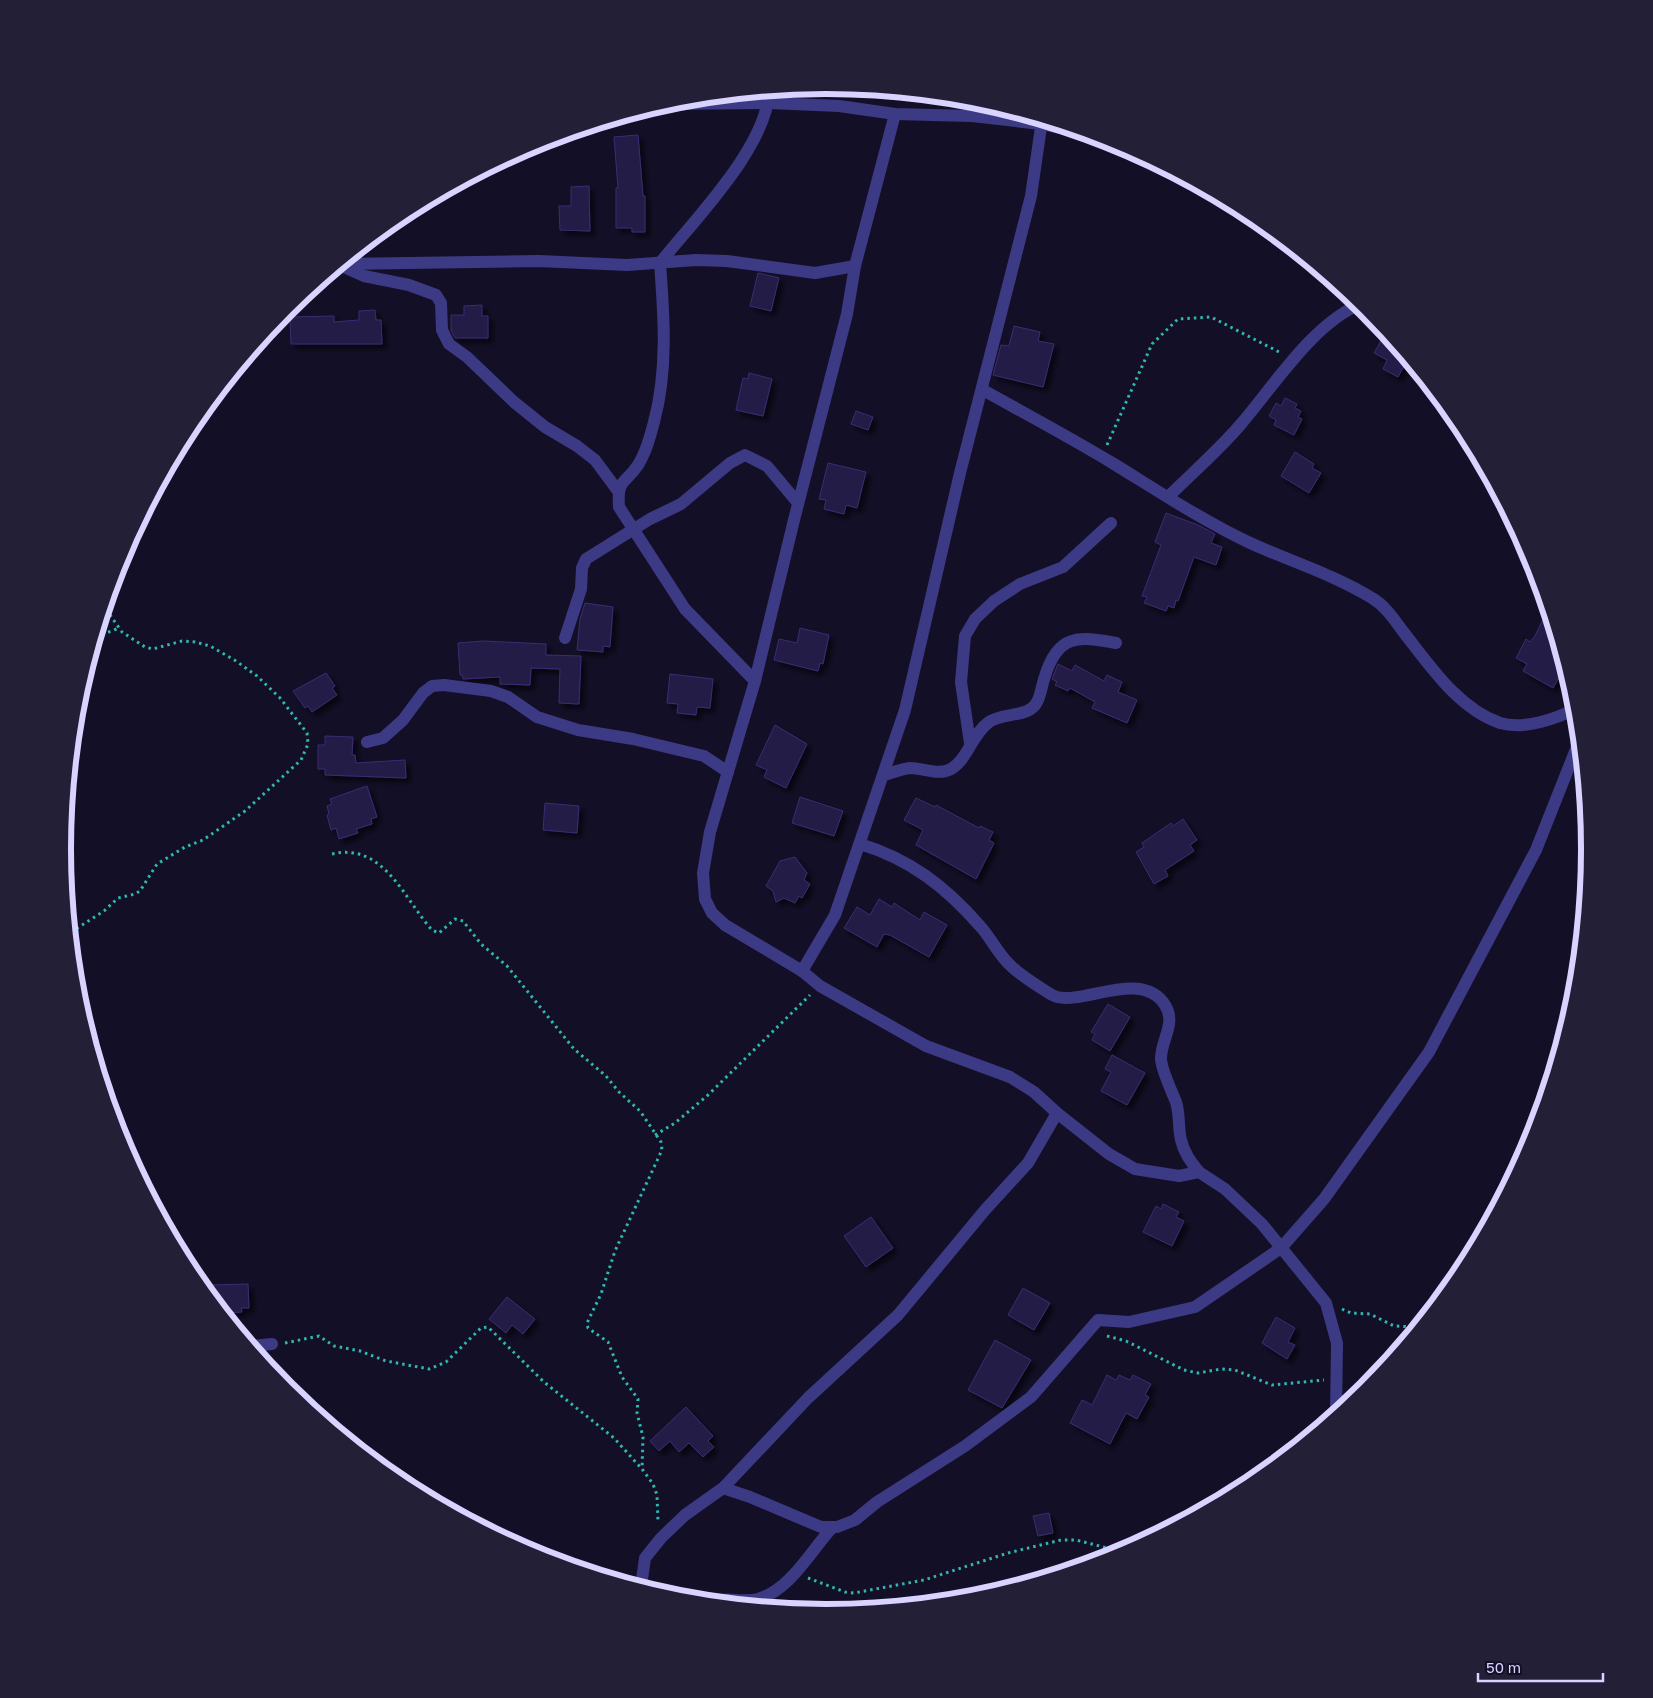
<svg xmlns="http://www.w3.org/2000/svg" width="1653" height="1698" viewBox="0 0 1653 1698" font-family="'Golos Text',sans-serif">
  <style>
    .building { fill: #241b47; stroke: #3b2d73; filter: url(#shadow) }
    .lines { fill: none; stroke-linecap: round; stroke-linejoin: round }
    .path { stroke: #2fb8b0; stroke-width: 3; stroke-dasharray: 2.5 4; stroke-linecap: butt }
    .minor { stroke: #3d3a85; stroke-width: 12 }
    .rim { fill: none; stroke: #d9d4ff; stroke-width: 6 }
  </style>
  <defs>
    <filter id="shadow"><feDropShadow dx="4.5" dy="4.5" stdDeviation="2.5" flood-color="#0009"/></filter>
  </defs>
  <rect width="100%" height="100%" fill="#130f26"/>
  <g class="building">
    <polygon points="638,135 643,196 645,196 645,232 632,232 632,228 616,228 616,188 618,188 614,137"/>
    <polygon points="589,186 590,231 560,230 559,206 571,206 571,187"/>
    <polygon points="758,273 779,278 771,311 750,306"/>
    <polygon points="482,305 482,316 488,316 488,338 455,338 451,330 451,315 464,315 464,306"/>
    <polygon points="375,310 376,320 381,320 382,344 291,344 290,317 334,316 334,322 359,320 359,311"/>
    <polygon points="1014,326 1040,332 1038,341 1054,344 1043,387 993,375 1001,345 1009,346"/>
    <polygon points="1386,332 1408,359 1398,377 1383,369 1387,360 1374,353"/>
    <polygon points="749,373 772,379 763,416 736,410 743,378 748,379"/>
    <polygon points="1285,398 1297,404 1295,408 1301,411 1298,417 1302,419 1294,435 1274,425 1276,420 1269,416 1276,403 1281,406"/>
    <polygon points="856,411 873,417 868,430 851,424"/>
    <polygon points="1295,452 1314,464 1312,468 1321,473 1309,493 1281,476"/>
    <polygon points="828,463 866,472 857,508 846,505 844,514 824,509 826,500 819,499"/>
    <polygon points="1166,513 1198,525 1215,534 1211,543 1222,547 1216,565 1194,557 1178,601 1176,600 1174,608 1168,606 1166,611 1144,603 1147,597 1142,596 1161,545 1155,542"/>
    <polygon points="585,603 613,607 610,647 603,646 603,652 577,650 580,619"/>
    <polygon points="1548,609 1567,673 1563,682 1558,679 1553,688 1523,671 1527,664 1516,658 1526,639 1530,642 1535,636"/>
    <polygon points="800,628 829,635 823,664 820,663 818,671 774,660 779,639 797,643"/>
    <polygon points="483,641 546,644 546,655 581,656 579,704 559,703 560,669 531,668 530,685 500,684 500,677 463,679 462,675 460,675 458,643"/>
    <polygon points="1058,664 1072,671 1075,665 1104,681 1107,675 1122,682 1118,692 1137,700 1127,723 1092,708 1095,702 1070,688 1068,691 1055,685 1057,682 1052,679"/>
    <polygon points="326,673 335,686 332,688 337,695 312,712 308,706 305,708 293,691"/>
    <polygon points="670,674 713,679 710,708 697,707 696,715 677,713 678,704 667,703"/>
    <polygon points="775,725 807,744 786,788 764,777 767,770 756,765"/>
    <polygon points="325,736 353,737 352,755 355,755 356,763 405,760 406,778 325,775 325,769 318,769 318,745 325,745"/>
    <polygon points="367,786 377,817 371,819 372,824 356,829 358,833 339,839 336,828 331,830 327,815 329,814 327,806 332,804 330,799"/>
    <polygon points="800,797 843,811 834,836 792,823"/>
    <polygon points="916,798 935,807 936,805 979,828 980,826 993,832 989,840 994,843 976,879 916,845 923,830 904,820"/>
    <polygon points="545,803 579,806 577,833 543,830"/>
    <polygon points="1183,819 1197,840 1190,845 1194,851 1165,870 1168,876 1154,884 1136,852 1144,847 1142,843 1171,823 1173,826"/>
    <polygon points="795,857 807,873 804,880 810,884 802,898 799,896 795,903 784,898 776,902 773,891 766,886 780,861"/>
    <polygon points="879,899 892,907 894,903 920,920 924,912 947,925 929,957 890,935 884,934 877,947 844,928 857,907 870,915"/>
    <polygon points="1108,1004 1130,1017 1110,1051 1092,1040 1095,1034 1091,1032"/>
    <polygon points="1112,1055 1145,1073 1127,1105 1101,1091 1111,1072 1105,1069"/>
    <polygon points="1163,1204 1179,1212 1176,1217 1184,1221 1172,1246 1143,1232 1156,1206 1161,1209"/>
    <polygon points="871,1217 893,1248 866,1267 844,1236"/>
    <polygon points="248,1284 249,1308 241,1308 242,1312 224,1313 212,1298 211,1285"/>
    <polygon points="1023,1288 1050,1303 1034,1330 1008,1315"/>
    <polygon points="507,1297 535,1319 523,1334 512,1325 506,1333 489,1319"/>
    <polygon points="1276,1317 1295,1328 1288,1342 1295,1345 1287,1359 1262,1343"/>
    <polygon points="995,1340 1031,1360 1002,1408 968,1390"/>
    <polygon points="1107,1375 1116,1380 1119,1375 1130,1380 1133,1375 1151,1384 1145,1395 1149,1397 1137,1419 1126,1413 1110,1444 1070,1423 1082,1400 1092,1405"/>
    <polygon points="686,1407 713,1436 708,1441 714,1447 703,1457 689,1443 679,1452 670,1441 659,1451 650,1441"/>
    <polygon points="1049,1513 1053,1533 1038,1536 1033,1516"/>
  </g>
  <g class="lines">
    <g class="path">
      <polyline points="1107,445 1152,344 1178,319 1211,317 1281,353"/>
      <polyline points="96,637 119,628"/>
      <path d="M332,854C384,842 404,899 432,930L439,933L455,919L463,921L481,944L507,966L574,1049L606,1076L619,1092L640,1111L661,1142L662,1150L615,1251L601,1294L587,1323L588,1328L608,1342L622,1377L638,1399L637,1413L643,1437L642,1469L653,1484L657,1495L658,1522"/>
      <polyline points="71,932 104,911 118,898 135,894 140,891 157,864 185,847 203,840 245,811 301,760 308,744 307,733 280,698 257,676 236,661 210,646 195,642 182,641 153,649 145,647 122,632 105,608"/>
      <polyline points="655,1135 675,1123 708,1095 810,995"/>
      <polyline points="1342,1309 1351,1313 1370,1314 1394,1326 1417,1327"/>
      <polyline points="1107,1336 1126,1341 1184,1370 1198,1373 1221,1369 1235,1370 1272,1385 1324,1380"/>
      <polyline points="285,1343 319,1336 334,1346 360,1351 386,1361 429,1369 446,1362 481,1328 488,1327 544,1382 614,1438 641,1468"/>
      <polyline points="808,1578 845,1592 854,1593 924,1580 1008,1553 1061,1540 1076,1540 1123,1552"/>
    </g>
    <g class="minor">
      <polyline points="664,104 769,103 839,106 895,114 972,116 1041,124 1092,135"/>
      <polyline points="895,114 855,266 847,314 794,520 755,681 710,832 703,873 705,899 712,913 725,925 802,971 820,986 926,1046 1010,1077 1034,1092 1057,1113 1109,1154 1135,1169 1179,1176 1199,1172 1225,1189 1262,1224 1326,1303 1337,1343 1336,1414"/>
      <polyline points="340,264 539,261 627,265 696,260 727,261 815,273 855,266"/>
      <polyline points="344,267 364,276 409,285 436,295 441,303 442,330 449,344 467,357 514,402 545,427 577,446 595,460 618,491"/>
      <path d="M983,390C1026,414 1071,438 1114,464C1158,491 1202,520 1248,542C1289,561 1333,574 1372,598C1386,606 1395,621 1405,634C1430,666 1459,709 1500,723C1524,730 1556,719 1577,708"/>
      <path d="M1168,497C1192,473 1219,450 1241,424C1273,387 1314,322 1361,304"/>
      <polyline points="565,638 581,589 582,568 586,559 650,519 681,504 730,463 745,455 767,466 798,503"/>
      <path d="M755,681L685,609L619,507C617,478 625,485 638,465C646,452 650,437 654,422C668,370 664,316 660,263C694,220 767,147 769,91"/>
      <polyline points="367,742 383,738 403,720 423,693 432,686 444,685 491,691 508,697 537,717 578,730 633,739 704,756 728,772"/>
      <polyline points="970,743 961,682 965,636 975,619 994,601 1020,584 1063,567 1111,523"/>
      <path d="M884,775C892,773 901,769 910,768C923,768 939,776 951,769C968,759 972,734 989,722C1003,712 1029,718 1037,702C1041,695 1042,684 1045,676C1058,634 1078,636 1116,643"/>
      <path d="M860,844C910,859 946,887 980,926C991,938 998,954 1010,965C1019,974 1033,983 1044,990C1047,992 1053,996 1057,997C1085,1004 1142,969 1165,1005C1177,1024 1160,1041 1161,1060C1163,1074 1171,1089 1176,1102C1180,1114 1178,1128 1181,1140C1184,1153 1191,1162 1199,1172"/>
      <polyline points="802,971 835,915 905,710 960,473 1031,196 1042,120"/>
      <polyline points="251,1346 272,1344"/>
      <polyline points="723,1488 750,1497 821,1527 837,1527 855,1520 877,1502 965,1446 1031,1397 1098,1320 1129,1322 1195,1307 1281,1248 1324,1199 1429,1052 1536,850 1580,739"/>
      <polyline points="641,1587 645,1558 661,1538 685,1515 723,1488 808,1398 898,1315 985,1210 1028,1163 1057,1113"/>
      <path d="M711,1602C727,1596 742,1603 758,1599C790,1590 810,1552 831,1529"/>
    </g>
  </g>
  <path d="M0 0H1653V1698H0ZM71 849a755 755 0 1 1 1510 0a755 755 0 1 1-1510 0Z" fill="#231f37" fill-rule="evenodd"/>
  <path class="rim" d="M71 849a755 755 0 1 1 1510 0a755 755 0 1 1-1510 0Z"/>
  <path d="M1478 1673v8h125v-8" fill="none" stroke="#d9d4ff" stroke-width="2.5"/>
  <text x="1486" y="1673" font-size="15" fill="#d9d4ff" stroke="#130f26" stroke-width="4" paint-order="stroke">50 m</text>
</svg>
